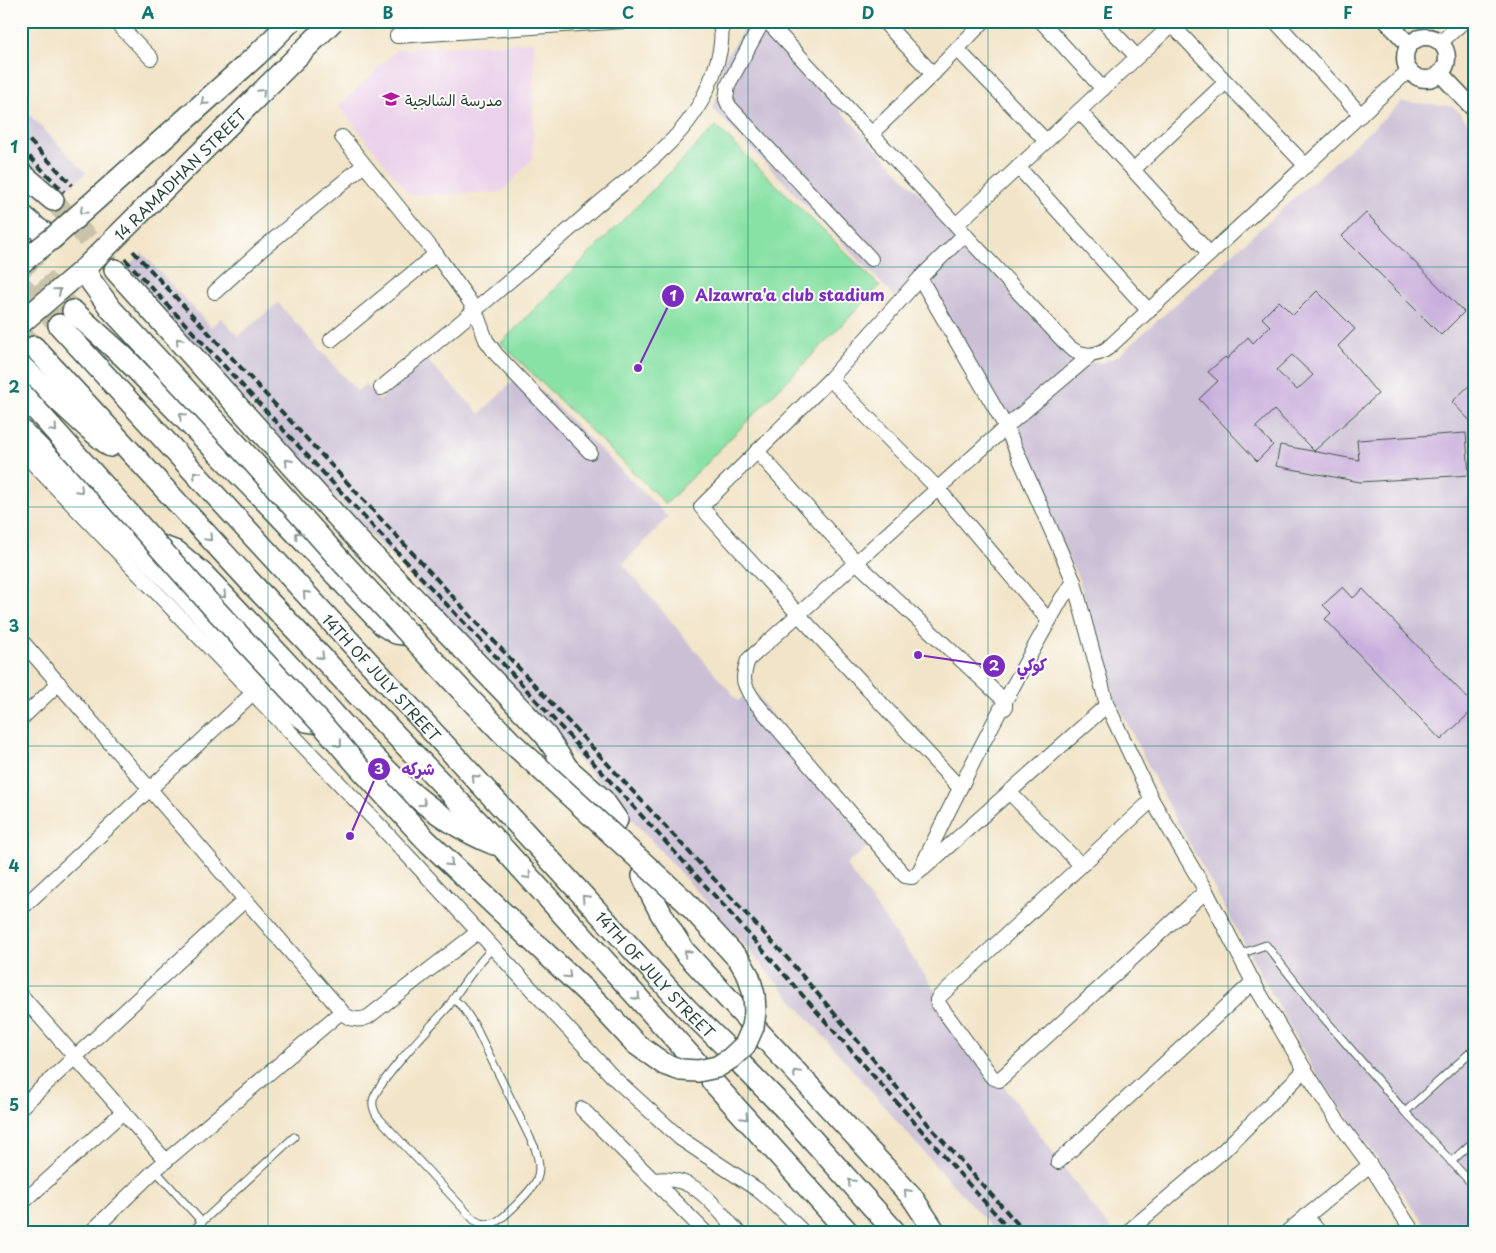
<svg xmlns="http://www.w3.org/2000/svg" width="1496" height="1253" viewBox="0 0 1496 1253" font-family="'Playpen Sans','Playpen Sans Arabic',sans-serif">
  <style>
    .built { fill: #ebd1eb }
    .industrial { fill: #cbbfd5 }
    .green { fill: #88e1a5; stroke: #548f6c }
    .building { fill: #c8aedc; fill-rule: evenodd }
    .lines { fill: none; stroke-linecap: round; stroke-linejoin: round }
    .primary-tunnel { stroke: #c8c3aa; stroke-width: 21; stroke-dasharray: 21 11; stroke-linecap: butt }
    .service-casing { stroke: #3f564a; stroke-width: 9 }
    .minor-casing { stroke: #3f564a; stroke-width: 16 }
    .tertiary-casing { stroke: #3f564a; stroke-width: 19 }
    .primary-casing { stroke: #3f564a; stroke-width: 24 }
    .service { stroke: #fff; stroke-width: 7 }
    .minor { stroke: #fff; stroke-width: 14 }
    .tertiary { stroke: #fff; stroke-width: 16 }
    .primary { stroke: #fff; stroke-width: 21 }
    .rail { stroke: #1f3d34; stroke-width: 4; stroke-dasharray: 8 4; stroke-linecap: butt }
    .primary-bridge-casing { stroke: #3f564a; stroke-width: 24; stroke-linecap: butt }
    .primary-bridge { stroke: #fff; stroke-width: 21 }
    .oneway { stroke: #8f9e9a }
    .grid { fill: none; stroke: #0f766e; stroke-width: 1; stroke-opacity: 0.55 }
    .labels { text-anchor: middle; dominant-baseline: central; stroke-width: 4; stroke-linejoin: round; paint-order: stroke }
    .poi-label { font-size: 15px; fill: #1f3d34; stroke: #fdfcf7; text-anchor: start }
    .street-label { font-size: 15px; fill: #1f3d34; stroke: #fdfcf7 }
    .leader { fill: none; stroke: #7b2cbf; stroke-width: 2 }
    .callout-dot { fill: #7b2cbf; stroke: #fdfcf7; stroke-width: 2 }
    .mark-label { font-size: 15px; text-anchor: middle; font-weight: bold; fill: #fff }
    .callout-label { font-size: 16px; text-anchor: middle; font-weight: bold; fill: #7b2cbf; stroke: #fdfcf7; stroke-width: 4; stroke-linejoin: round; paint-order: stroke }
    .neatline { fill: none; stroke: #0f766e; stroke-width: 2 }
    .grid-label { font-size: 16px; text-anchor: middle; font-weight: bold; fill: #0f766e }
  </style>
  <rect width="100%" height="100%" fill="#fdfcf7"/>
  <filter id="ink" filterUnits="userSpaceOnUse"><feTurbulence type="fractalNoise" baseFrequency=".02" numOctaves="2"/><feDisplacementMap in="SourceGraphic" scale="10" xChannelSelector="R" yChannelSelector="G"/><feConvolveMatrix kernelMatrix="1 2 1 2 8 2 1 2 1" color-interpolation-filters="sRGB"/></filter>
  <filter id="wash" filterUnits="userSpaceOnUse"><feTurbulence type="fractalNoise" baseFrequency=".0096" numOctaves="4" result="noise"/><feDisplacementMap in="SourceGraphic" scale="20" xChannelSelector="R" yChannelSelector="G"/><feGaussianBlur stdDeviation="1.12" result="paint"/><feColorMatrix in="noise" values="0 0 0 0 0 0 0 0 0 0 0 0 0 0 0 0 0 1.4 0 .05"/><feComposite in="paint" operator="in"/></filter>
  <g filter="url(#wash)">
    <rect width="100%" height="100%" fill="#f2e4c8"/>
    <polygon class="built" points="534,42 533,158 502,192 410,195 339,106 397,50"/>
    <g class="industrial">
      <polygon points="749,21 756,21 1074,358 1102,363 1119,355 1402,102 1453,106 1475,131 1475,1232 1430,1232 1312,1067 1159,788 1116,700 1078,577 921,270 895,297 713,109 721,87 722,63"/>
      <polygon points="21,106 86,173 58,196 21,159"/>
      <polygon points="142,253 211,327 221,318 238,336 278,303 357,391 366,384 379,401 426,359 480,414 522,372 668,517 623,564 738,701 752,688 868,846 846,865 1002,1083 1087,1199 1113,1232 996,1232 934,1164 714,910 489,661 189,341 121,272"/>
    </g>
    <polygon class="green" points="716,126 880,286 666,504 501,343"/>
    <g id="blocks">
      <g class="building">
        <polygon points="1366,213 1464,312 1441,335 1342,236"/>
        <path d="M1317,291L1355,329L1338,346L1378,394L1314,451L1274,410L1256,427L1273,445L1257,461L1199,399L1218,381L1208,372L1225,357L1227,359L1248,337L1253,343L1270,326L1262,318L1279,301L1293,315ZM1292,355L1313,375L1297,390L1276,370Z"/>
        <polygon points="1475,380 1475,426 1452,402"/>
        <polygon points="1466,433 1469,475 1360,482 1276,466 1280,445 1359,460 1357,440"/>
        <polygon points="1343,587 1353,598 1363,589 1475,706 1475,708 1441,740 1325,619 1331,613 1323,605"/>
      </g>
    </g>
  </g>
  <g filter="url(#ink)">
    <use href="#blocks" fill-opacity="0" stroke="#3f564a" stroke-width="1"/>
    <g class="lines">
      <g class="primary-tunnel">
        <polyline points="53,200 112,266"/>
        <polyline points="21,255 73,311"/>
        <polyline points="21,285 59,325"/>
        <polyline points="21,333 34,347"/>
      </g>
      <g class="service-casing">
        <g id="service">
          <polyline points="1240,954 1266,945 1317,1010 1405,1112 1475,1187"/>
          <path d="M453,999L462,1006L475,1026L535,1148C538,1158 541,1169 537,1179C534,1188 502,1221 493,1223C485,1225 480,1223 474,1220L377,1116C374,1111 372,1107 373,1101C375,1084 434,1023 448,1007C462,985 476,966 493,947"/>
          <polyline points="1405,1112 1475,1048"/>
          <polyline points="1451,1162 1475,1140"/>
          <polyline points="155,1170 202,1222"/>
          <polyline points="191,1232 294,1137"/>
        </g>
      </g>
      <g class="minor-casing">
        <g id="minor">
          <polyline points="115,21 151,58"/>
          <polyline points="763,21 728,85 726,99 729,106 871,259"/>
          <path d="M767,21L1069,347C1081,357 1096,357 1108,348L1409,70"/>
          <polyline points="883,21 933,74"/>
          <polyline points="1041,21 1103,89"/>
          <polyline points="1103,21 1137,57"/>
          <polyline points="1275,21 1361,115"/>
          <polyline points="1172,25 1306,166"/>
          <polyline points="397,36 625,21"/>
          <polyline points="1440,43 1464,21"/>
          <polyline points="957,49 1046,141"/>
          <polyline points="1079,111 1210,254"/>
          <polyline points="871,134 933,74 984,21"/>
          <polyline points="342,137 436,254 468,299 475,310 486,340 496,354 590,452"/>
          <polyline points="1018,167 1149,311"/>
          <polyline points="1133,170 1226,82"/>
          <polyline points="957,224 1176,21"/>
          <polyline points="920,278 1006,427 1074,582 1107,705 1152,800 1206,891 1253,982 1305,1070 1337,1120 1370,1165 1413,1232"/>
          <polyline points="215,292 261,250 364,165"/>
          <polyline points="331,340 436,254"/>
          <polyline points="830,379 938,489 1049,621"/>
          <path d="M381,388C453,329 525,269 595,207C624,182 664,153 687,123C704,102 729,48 719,21"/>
          <polyline points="21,451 383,829 614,1078 681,1139 758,1190 778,1207 803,1232"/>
          <polyline points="757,451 856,562 1005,701 1005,708"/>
          <path d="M1074,582L1062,598C1011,687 963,779 919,872L912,877L905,876L755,702C743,684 741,680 748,660L1006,427L1091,355"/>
          <path d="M21,640L345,1015C352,1020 359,1021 368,1017L478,932"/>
          <polyline points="21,719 59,683"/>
          <polyline points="959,787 798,614 701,507 830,379 920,278 965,234"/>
          <polyline points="1009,792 1081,865"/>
          <polyline points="1152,800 939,997 937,1000 938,1003 992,1077 999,1080 1206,891"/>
          <polyline points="923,869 1107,705"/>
          <polyline points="21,909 254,692"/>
          <polyline points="21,995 166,1161"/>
          <polyline points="21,1107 245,900"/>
          <polyline points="582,1109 705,1232"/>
          <polyline points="1058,1162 1253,982"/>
          <path d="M655,1180C695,1174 713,1205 738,1232"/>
          <polyline points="21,1204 123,1112"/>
          <polyline points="1306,1216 1319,1232"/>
          <polyline points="1131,1229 1223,1151 1305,1070"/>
          <polyline points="91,1232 155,1170 341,1012"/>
          <polyline points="1287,1232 1370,1165"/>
        </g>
      </g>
      <g class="tertiary-casing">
        <g id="tertiary">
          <polyline points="1387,21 1409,45"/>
          <circle cx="1426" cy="58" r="21"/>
          <polyline points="1440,73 1475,110"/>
        </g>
      </g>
      <g class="primary-casing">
        <g id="primary">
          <polyline points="21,173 53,200"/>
          <polyline points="21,214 38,229 53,238"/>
          <polyline points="115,270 359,541 537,726 546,736 568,769"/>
          <polyline points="73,311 124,357 277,513 383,625 396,633 411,635"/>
          <path id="s1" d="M59,325L688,1010L727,1048"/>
          <polyline points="34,347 255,587 502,847 696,1062"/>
          <polyline points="21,366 87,427 110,446"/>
          <polyline points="21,430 178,589 291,710 307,721 321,723"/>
          <path d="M158,545L177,552L204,575C247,619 289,666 331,711C380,765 425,816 494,844"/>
          <polyline points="558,760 603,800 617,820"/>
          <path d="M643,876C654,903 668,927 684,951L912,1197L935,1232"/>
          <polyline points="742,1065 785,1109 895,1232"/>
          <polyline points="712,1081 848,1232"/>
        </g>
      </g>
      <use href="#service" class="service"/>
      <use href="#minor" class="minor"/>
      <use href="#tertiary" class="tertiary"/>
      <use href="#primary" class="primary"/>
      <g class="rail">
        <polyline points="21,132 72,185"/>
        <polyline points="21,148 64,192"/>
        <polyline points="133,251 789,960 933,1130 1025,1232"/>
        <polyline points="125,259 380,534 505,666 724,906 973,1189 1012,1232"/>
      </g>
      <g class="primary-bridge-casing">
        <g id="primary-bridge">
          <polyline points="21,263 53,238 257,55 291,21"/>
          <path id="s2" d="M21,323L85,268L333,21"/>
          <polyline points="21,393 211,605 321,723 359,767 426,840 597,1002 636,1044 664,1064 681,1070 698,1071 717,1067 731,1058 745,1045 753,1027 755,1012 754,995 749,977 740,961 685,901 510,741 463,692 342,562 254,463 111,309 90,280 85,268"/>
        </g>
      </g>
      <use href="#primary-bridge" class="primary-bridge"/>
    </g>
    <defs><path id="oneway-chevron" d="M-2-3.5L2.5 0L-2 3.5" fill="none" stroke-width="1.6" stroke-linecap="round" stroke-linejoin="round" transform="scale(1.25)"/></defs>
    <g class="oneway">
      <use href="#oneway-chevron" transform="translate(262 92) rotate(-45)"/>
      <use href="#oneway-chevron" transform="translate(204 102) rotate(138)"/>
      <use href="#oneway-chevron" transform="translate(83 211) rotate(138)"/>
      <use href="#oneway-chevron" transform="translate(58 291) rotate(-41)"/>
      <use href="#oneway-chevron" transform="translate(179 341) rotate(-132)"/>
      <use href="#oneway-chevron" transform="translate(182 416) rotate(-134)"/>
      <use href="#oneway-chevron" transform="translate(54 429) rotate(48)"/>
      <use href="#oneway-chevron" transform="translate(288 462) rotate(-132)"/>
      <use href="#oneway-chevron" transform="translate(196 474) rotate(-133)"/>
      <use href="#oneway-chevron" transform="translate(80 490) rotate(46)"/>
      <use href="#oneway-chevron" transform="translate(298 535) rotate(-133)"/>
      <use href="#oneway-chevron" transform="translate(209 538) rotate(47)"/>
      <use href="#oneway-chevron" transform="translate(306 594) rotate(-133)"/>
      <use href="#oneway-chevron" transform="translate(223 595) rotate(47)"/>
      <use href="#oneway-chevron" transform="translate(321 656) rotate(46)"/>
      <use href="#oneway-chevron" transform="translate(339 744) rotate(50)"/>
      <use href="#oneway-chevron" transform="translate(475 778) rotate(-133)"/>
      <use href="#oneway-chevron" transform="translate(423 803) rotate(36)"/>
      <use href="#oneway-chevron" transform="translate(450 863) rotate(44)"/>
      <use href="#oneway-chevron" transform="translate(528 876) rotate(48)"/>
      <use href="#oneway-chevron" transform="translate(585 898) rotate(-133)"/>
      <use href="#oneway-chevron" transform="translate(687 953) rotate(-129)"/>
      <use href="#oneway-chevron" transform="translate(568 975) rotate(44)"/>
      <use href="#oneway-chevron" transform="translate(637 997) rotate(48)"/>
      <use href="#oneway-chevron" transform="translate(796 1073) rotate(-133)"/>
      <use href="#oneway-chevron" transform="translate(745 1117) rotate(47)"/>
      <use href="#oneway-chevron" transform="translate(851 1182) rotate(-132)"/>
      <use href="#oneway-chevron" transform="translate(907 1192) rotate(-132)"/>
    </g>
  </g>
  <path class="grid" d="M268,21V1232M508,21V1232M748,21V1232M988,21V1232M1228,21V1232M21,267H1475M21,507H1475M21,746H1475M21,986H1475"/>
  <defs>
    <g id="school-bare" transform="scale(1.35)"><path d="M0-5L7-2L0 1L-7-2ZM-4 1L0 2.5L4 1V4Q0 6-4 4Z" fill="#b5179e" stroke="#fdfcf7" stroke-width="2.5" paint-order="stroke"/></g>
  </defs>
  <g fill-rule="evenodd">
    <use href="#school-bare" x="391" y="99"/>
  </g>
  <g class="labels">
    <g class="poi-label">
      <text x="405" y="99">مدرسة الشالجية</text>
    </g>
    <g class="street-label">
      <text stroke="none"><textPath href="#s2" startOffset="218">14 RAMADHAN STREET</textPath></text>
      <text stroke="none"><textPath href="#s1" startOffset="478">14TH OF JULY STREET</textPath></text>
      <text stroke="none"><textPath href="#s1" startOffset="882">14TH OF JULY STREET</textPath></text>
    </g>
  </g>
  <path class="leader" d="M638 368L673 296M918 655L994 666M350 836L379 769"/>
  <g class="callout-dot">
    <circle cx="638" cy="368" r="5"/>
    <circle cx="918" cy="655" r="5"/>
    <circle cx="350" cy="836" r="5"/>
    <circle cx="673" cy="296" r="12"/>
    <circle cx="994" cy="666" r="12"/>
    <circle cx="379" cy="769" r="12"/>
  </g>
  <g class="mark-label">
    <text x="673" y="301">1</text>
    <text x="994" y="671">2</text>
    <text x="379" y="774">3</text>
  </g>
  <g class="callout-label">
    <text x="790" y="301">Alzawra'a club stadium</text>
    <text x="1032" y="671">كوكي</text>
    <text x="418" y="775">شركه</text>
  </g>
  <rect width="1496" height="1253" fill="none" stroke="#fdfcf7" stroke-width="55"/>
  <rect x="28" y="28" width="1440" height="1198" class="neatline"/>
  <g class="grid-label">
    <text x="148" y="19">A</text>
    <text x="388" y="19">B</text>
    <text x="628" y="19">C</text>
    <text x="868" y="19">D</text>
    <text x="1108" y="19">E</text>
    <text x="1348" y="19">F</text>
    <text x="14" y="153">1</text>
    <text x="14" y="393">2</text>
    <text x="14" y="632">3</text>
    <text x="14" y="872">4</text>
    <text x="14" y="1111">5</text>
  </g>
</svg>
